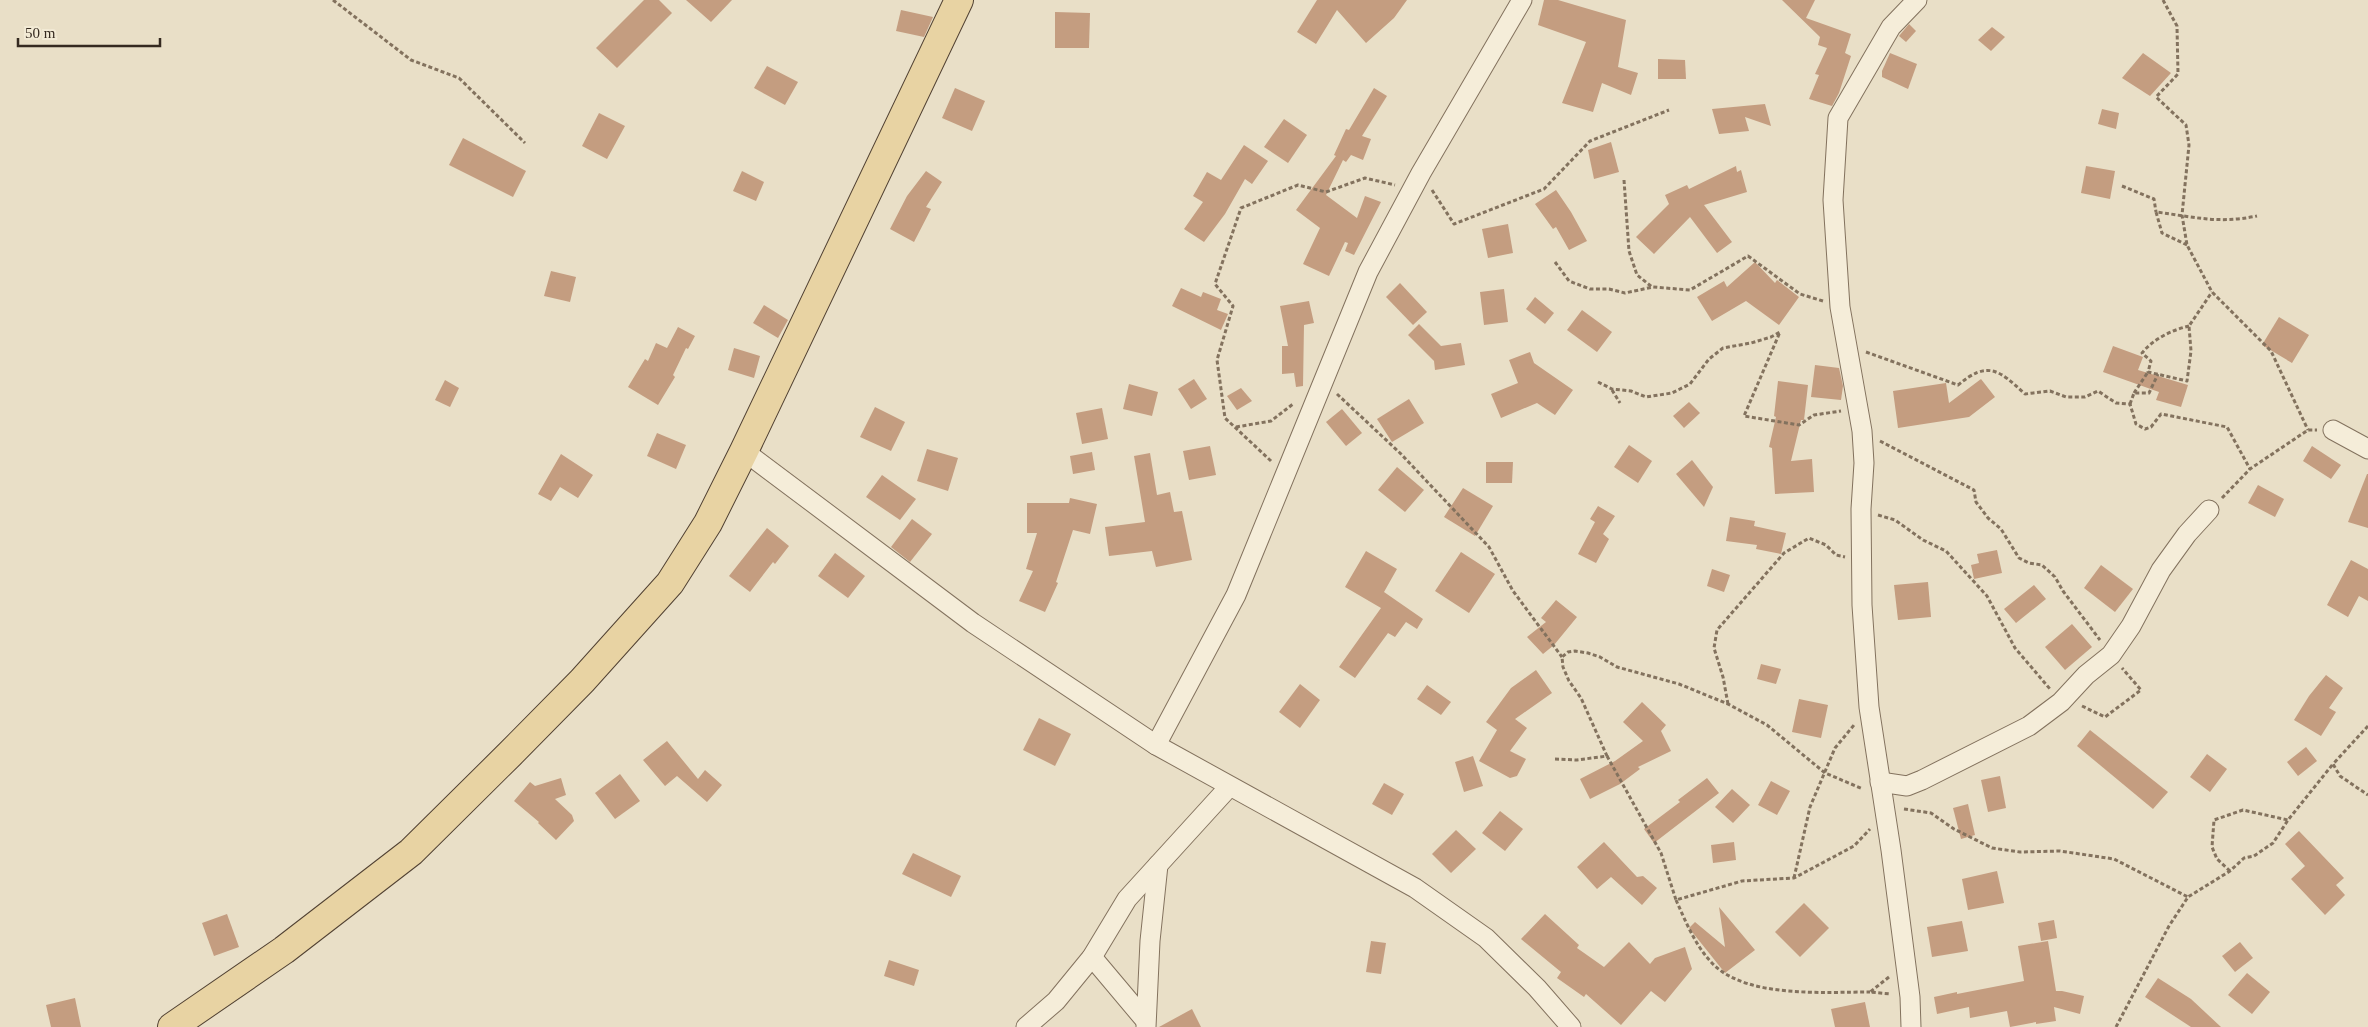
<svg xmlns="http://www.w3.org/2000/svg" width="2368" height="1027" viewBox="0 0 2368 1027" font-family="Georgia,serif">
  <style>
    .building { fill: #c49d80 }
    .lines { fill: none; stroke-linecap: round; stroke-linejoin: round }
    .street-casing { stroke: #83725e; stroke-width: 21 }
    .primary-casing { stroke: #514132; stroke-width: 30 }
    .path { stroke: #83725e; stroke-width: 3; stroke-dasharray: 4 2.5; stroke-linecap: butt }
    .street { stroke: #f5edd9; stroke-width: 19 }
    .primary { stroke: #e8d3a3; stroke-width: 28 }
  </style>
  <rect width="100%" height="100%" fill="#e9dfc7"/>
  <g class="building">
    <polygon points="644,0 659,0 672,13 617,68 596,48"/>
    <polygon points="686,0 732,0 711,22"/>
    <polygon points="1317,0 1407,0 1394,18 1366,43 1337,10 1316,44 1297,32"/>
    <polygon points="1544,0 1558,0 1626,20 1618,67 1638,73 1631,95 1602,83 1593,112 1562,103 1586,42 1538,25"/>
    <polygon points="1782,0 1815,0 1806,18 1851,34 1845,53 1851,56 1839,93 1832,106 1809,99 1819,75 1815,74 1827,48 1818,45 1820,37"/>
    <polygon points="901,10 933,17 924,37 896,31"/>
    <polygon points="1055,12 1090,13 1089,48 1055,48"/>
    <polygon points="1909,24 1916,31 1906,42 1899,36"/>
    <polygon points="1992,27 2005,37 1991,51 1978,40"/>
    <polygon points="1890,53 1917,64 1908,89 1882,77 1882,71"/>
    <polygon points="2143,53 2171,73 2150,96 2122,78"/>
    <polygon points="1658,59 1685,60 1686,79 1658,79"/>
    <polygon points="767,66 798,82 785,105 754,88"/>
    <polygon points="955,88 985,101 972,131 942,118"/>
    <polygon points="1374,88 1387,96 1362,136 1371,139 1363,160 1351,155 1346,162 1343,160 1326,195 1357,218 1365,196 1381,202 1354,255 1345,251 1348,243 1345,242 1329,276 1303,264 1320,228 1296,210 1336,156 1334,155 1346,129 1349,130"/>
    <polygon points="1765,104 1771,126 1745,117 1749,131 1719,134 1712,109"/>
    <polygon points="2102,109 2119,113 2116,129 2098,124"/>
    <polygon points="599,113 625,126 607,159 582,146"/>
    <polygon points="1284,119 1307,135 1288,163 1264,147"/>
    <polygon points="463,138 526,171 513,197 449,165"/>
    <polygon points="1611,142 1619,172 1594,179 1588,150"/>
    <polygon points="1244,145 1268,161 1252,184 1245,179 1225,214 1204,242 1184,229 1203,202 1193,196 1207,172 1221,180"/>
    <polygon points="1736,166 1737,172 1741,170 1747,192 1704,205 1732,242 1717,253 1690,217 1654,254 1636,237 1669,204 1665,195 1687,185 1689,189"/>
    <polygon points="2086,166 2115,171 2110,199 2081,193"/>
    <polygon points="742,171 764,182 756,201 733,191"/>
    <polygon points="926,171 942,182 926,207 931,209 914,242 890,229 907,196"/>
    <polygon points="1556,190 1571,212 1587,241 1569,250 1556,227 1553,229 1535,204"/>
    <polygon points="1508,224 1513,253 1488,258 1482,229"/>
    <polygon points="1755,262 1775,283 1777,280 1799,297 1779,325 1746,301 1712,321 1697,297 1724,281 1727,287"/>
    <polygon points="551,271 576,277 570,302 544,296"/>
    <polygon points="1400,283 1427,312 1413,325 1386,297"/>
    <polygon points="1181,288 1201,297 1203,292 1221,299 1217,310 1228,314 1221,330 1172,306"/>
    <polygon points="1504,289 1508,322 1484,325 1480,292"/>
    <polygon points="1535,297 1554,313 1545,324 1526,309"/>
    <polygon points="1309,301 1314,323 1304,325 1303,386 1296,387 1294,373 1282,374 1282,346 1288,346 1280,306"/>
    <polygon points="764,305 788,320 778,338 753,323"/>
    <polygon points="1582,310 1612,332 1597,352 1567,330"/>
    <polygon points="2279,317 2309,335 2292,363 2262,345"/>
    <polygon points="1419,324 1441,346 1461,343 1465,365 1435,370 1434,361 1408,335"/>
    <polygon points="678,327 695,336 688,349 686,348 673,375 675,377 658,405 628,387 645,359 648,361 656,343 667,348"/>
    <polygon points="2113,346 2143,357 2138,370 2188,385 2181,407 2156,400 2159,392 2103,372"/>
    <polygon points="734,348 760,356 754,378 728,370"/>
    <polygon points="1530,352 1534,363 1573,390 1555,415 1537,403 1501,418 1491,394 1518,383 1509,360"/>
    <polygon points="1815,365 1839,368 1843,386 1841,400 1811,397"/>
    <polygon points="1194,379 1207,399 1191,409 1178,389"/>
    <polygon points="1981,379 1995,397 1969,417 1898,428 1893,391 1946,383 1949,403"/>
    <polygon points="445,380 459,388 450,407 435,400"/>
    <polygon points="1778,381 1808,385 1804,420 1801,420 1791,461 1812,459 1814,492 1775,494 1772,448 1769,447 1776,417 1774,416"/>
    <polygon points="1129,384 1158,392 1152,416 1123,409"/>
    <polygon points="1241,388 1252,401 1237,410 1227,396"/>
    <polygon points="1409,399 1424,423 1392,442 1377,419"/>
    <polygon points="1689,402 1700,413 1684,428 1673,416"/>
    <polygon points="875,407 905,422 891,451 860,437"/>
    <polygon points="1102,408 1108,439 1082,444 1076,413"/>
    <polygon points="1342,409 1362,433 1346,446 1326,422"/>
    <polygon points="657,433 686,445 676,469 647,456"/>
    <polygon points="1629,445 1652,461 1638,483 1614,467"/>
    <polygon points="1210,446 1216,475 1189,480 1183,451"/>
    <polygon points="2312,446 2341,465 2331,479 2303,461"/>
    <polygon points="927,449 958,458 948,491 917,481"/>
    <polygon points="1092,452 1095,470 1073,474 1070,456"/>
    <polygon points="1150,453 1157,495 1170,492 1174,512 1182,511 1192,560 1156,567 1152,551 1109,556 1105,527 1145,522 1134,456"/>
    <polygon points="561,454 593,475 578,498 560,487 551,501 538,494"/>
    <polygon points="1692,460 1713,487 1704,507 1676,474"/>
    <polygon points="1486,462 1513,462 1512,483 1486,483"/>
    <polygon points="1397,467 1424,490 1405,512 1378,490"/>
    <polygon points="2367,474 2368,474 2368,528 2348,522"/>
    <polygon points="882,475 916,499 900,520 866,497"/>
    <polygon points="2258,485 2284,499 2275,517 2248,503"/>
    <polygon points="1463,488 1493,506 1475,536 1444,517"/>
    <polygon points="1070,498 1097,504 1090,534 1073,530 1056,582 1058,583 1045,612 1019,601 1033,571 1026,569 1037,533 1027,533 1027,503 1069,503"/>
    <polygon points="1598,506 1615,516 1603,534 1609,539 1596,563 1578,554 1595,522 1590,519"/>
    <polygon points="1730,517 1755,521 1754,526 1786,533 1781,554 1756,549 1757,545 1726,541"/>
    <polygon points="912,519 932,534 910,562 891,547"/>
    <polygon points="767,528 789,546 775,564 773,562 750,592 729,576"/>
    <polygon points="1997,550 2002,573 1974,579 1971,565 1979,563 1977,554"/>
    <polygon points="1366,551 1397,569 1384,592 1423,619 1417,629 1406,622 1395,637 1388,633 1355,678 1339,667 1381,608 1345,587"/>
    <polygon points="1461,552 1495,574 1469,613 1435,591"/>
    <polygon points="835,553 865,576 848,598 818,576"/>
    <polygon points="2351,560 2368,569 2368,601 2359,596 2348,617 2327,605"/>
    <polygon points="2101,565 2133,589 2115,612 2084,588"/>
    <polygon points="1712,569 1730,575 1724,592 1707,586"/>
    <polygon points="1928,582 1931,617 1898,620 1894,585"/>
    <polygon points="2034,585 2046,599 2016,623 2004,609"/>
    <polygon points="1556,600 1577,617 1554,645 1543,654 1527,637 1546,622 1541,618"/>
    <polygon points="2072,624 2092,647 2065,670 2045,647"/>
    <polygon points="1761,664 1781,669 1776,684 1757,679"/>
    <polygon points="1536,670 1552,693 1515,719 1527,728 1510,751 1526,759 1517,776 1510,778 1479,761 1497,730 1486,722 1511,688"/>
    <polygon points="2326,675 2343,688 2329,708 2336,712 2321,736 2294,720 2309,696"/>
    <polygon points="1300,684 1320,700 1300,728 1279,712"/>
    <polygon points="1427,685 1451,702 1441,715 1417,699"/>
    <polygon points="1799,699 1828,705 1821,738 1792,732"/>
    <polygon points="1642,702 1666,725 1661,731 1671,751 1638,767 1640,769 1620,784 1590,799 1580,779 1615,761 1643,741 1623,722"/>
    <polygon points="1039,718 1071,734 1055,766 1023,750"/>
    <polygon points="2090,730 2168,792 2153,809 2077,746"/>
    <polygon points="667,741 698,779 705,770 722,785 707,802 677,776 665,786 643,760"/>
    <polygon points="2306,747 2317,761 2298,776 2287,762"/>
    <polygon points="2207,754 2227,769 2210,792 2190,777"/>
    <polygon points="1473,756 1483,786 1464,792 1455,762"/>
    <polygon points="620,774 640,801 615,819 595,793"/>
    <polygon points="2000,776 2006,808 1988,812 1981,780"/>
    <polygon points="561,778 566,795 555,799 572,815 574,821 556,840 538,823 539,822 514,801 530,782 535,786"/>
    <polygon points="1707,778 1719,793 1654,843 1644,829 1680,802 1678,800"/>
    <polygon points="1771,781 1790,791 1777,815 1758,805"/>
    <polygon points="1384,783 1404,794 1392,815 1372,804"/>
    <polygon points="1732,789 1750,805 1733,823 1715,807"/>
    <polygon points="1968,804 1975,835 1961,839 1953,808"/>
    <polygon points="1500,811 1523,829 1505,851 1482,833"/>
    <polygon points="1456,830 1476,849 1451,873 1432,854"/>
    <polygon points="2299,831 2344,878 2336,885 2345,895 2325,915 2291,879 2305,866 2285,844"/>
    <polygon points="1604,842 1637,877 1643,876 1657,888 1642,905 1611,877 1597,889 1577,867"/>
    <polygon points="1734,842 1736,860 1713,863 1711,845"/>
    <polygon points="913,853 961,876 951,897 902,874"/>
    <polygon points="1997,871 2004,903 1968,910 1962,879"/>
    <polygon points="1804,903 1829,928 1800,957 1775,932"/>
    <polygon points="1719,907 1755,950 1725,973 1689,928 1695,922 1725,947"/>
    <polygon points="227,914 239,947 214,956 202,923"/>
    <polygon points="1545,914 1579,945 1577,948 1604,967 1629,942 1650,964 1655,958 1685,947 1692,969 1665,1002 1651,991 1621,1025 1586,994 1584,997 1557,978 1561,972 1521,939"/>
    <polygon points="2054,920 2057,938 2041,941 2038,923"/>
    <polygon points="1962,921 1968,951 1932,957 1927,927"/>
    <polygon points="1371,941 1386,943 1381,974 1366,972"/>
    <polygon points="2048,941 2056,991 2062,991 2084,996 2080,1014 2054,1007 2056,1021 2036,1024 2036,1022 2010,1027 2007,1011 1970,1018 1969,1007 1937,1014 1934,997 1957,992 1957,994 2024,981 2018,946"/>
    <polygon points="2240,942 2253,958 2235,972 2222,956"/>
    <polygon points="889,960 919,970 914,986 884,976"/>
    <polygon points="2247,973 2270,992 2252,1014 2228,995"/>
    <polygon points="2158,978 2191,999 2221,1027 2191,1027 2145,997"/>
    <polygon points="75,998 81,1027 51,1027 46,1005"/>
    <polygon points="1865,1002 1870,1027 1835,1027 1831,1009"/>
    <polygon points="1192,1009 1201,1027 1159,1027"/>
  </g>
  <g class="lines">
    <g class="street-casing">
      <g id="street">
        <polyline points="2333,430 2368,449"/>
        <polyline points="744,451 973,623 1156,745 1415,888 1486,938 1537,988 1571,1027"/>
        <polyline points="1156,745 1236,595 1368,272 1421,173 1522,0"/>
        <polyline points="1880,782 1907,786 1922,780 2029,726 2061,702 2086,675 2111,655 2131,626 2161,570 2187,534 2209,510"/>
        <polyline points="1092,957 1145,1020"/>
        <polyline points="1026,1027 1056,1001 1092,957 1127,899 1229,787"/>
        <polyline points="1146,1027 1150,941 1158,865"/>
        <polyline points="1911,1027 1910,997 1891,850 1869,707 1862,605 1861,509 1864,463 1862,431 1840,307 1833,200 1838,118 1891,27 1917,0"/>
      </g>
    </g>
    <g class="primary-casing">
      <polyline id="primary" points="172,1027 284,950 411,852 510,754 582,681 670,583 708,523 744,451 959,0"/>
    </g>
    <g class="path">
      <polyline points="333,0 411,60 459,78 525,143"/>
      <polyline points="2163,0 2177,26 2178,74 2156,97 2186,125 2189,145 2182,215 2187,245 2212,292 2271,351 2308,430"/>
      <polyline points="1624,180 1629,251 1637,275 1652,287"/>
      <polyline points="2122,186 2154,199 2156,212"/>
      <polyline points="1432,190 1454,224 1544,189 1590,141 1669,110"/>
      <path d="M2187,245L2162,233L2156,212C2195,217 2218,224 2257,216"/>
      <polyline points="1555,262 1569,281 1590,289 1609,289 1625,293 1653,287 1690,290 1748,256 1800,294 1823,301"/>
      <path d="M2189,326C2172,330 2153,339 2142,353L2151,361L2148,372L2187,381L2191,351L2189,326L2212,292"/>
      <path d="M1866,352L1958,385C1988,360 1999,370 2025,394L2050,391L2066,397H2085L2098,391L2116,403L2130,404L2136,424L2145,429L2151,427L2161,414L2227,427L2250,469"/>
      <polyline points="1598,382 1612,389 1631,391 1646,397 1672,393 1690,384 1709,359 1723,348 1751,343 1771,337 1780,332 1744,416 1799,425 1814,415 1841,411"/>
      <polyline points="1612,390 1620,403"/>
      <polyline points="2134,393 2148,372"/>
      <polyline points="1337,394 1400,453 1489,547 1513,591 1562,657"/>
      <polyline points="2130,404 2134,393 2149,393 2158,374"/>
      <polyline points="1236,427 1271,421 1293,404"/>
      <polyline points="1880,441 1974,490 1976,502 1988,518 2001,529 2019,558 2029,563 2042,565 2055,577 2063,591 2100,640"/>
      <polyline points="1271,461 1225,418 1217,360 1233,306 1215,284 1241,208 1298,185 1326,192 1365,178 1395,185"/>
      <polyline points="2222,498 2250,469 2308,430 2317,430"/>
      <polyline points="1878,515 1895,520 1923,540 1946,551 1987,596 2015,648 2050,689"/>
      <polyline points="1728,704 1723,677 1714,648 1717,630 1784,553 1809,538 1826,545 1836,555 1845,557"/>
      <polyline points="2082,706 2105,717 2141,690 2122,668"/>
      <polyline points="2368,726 2333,764 2340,776 2368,795"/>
      <polyline points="1607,756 1661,853 1676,900 1742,881 1794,878 1854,846 1870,829"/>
      <polyline points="1555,759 1577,760 1607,756 1581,698 1569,681 1563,667 1562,657 1568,652 1575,651 1588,653 1600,657 1617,667 1679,684 1728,704 1767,725 1825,773 1863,789"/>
      <polyline points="1904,809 1931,813 1954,829 1992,848 2020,852 2060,851 2114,859 2188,897"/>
      <polyline points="2230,871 2217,859 2212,847 2214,820 2243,810 2288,820"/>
      <polyline points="1794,878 1810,807 1835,748 1854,725"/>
      <path d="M1676,900C1686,922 1696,948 1715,966C1750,998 1824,992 1870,992"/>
      <polyline points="1889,977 1870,992 1891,994"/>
      <polyline points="2116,1027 2169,926 2188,897 2230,871 2244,858 2254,856 2273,843 2288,820 2333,764"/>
    </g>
    <use href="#street" class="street"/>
    <use href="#primary" class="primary"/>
  </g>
  <path d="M18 38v8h142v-8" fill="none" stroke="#352a20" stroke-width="2.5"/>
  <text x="25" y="38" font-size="15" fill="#352a20" stroke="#f2ead5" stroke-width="4" paint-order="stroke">50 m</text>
</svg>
